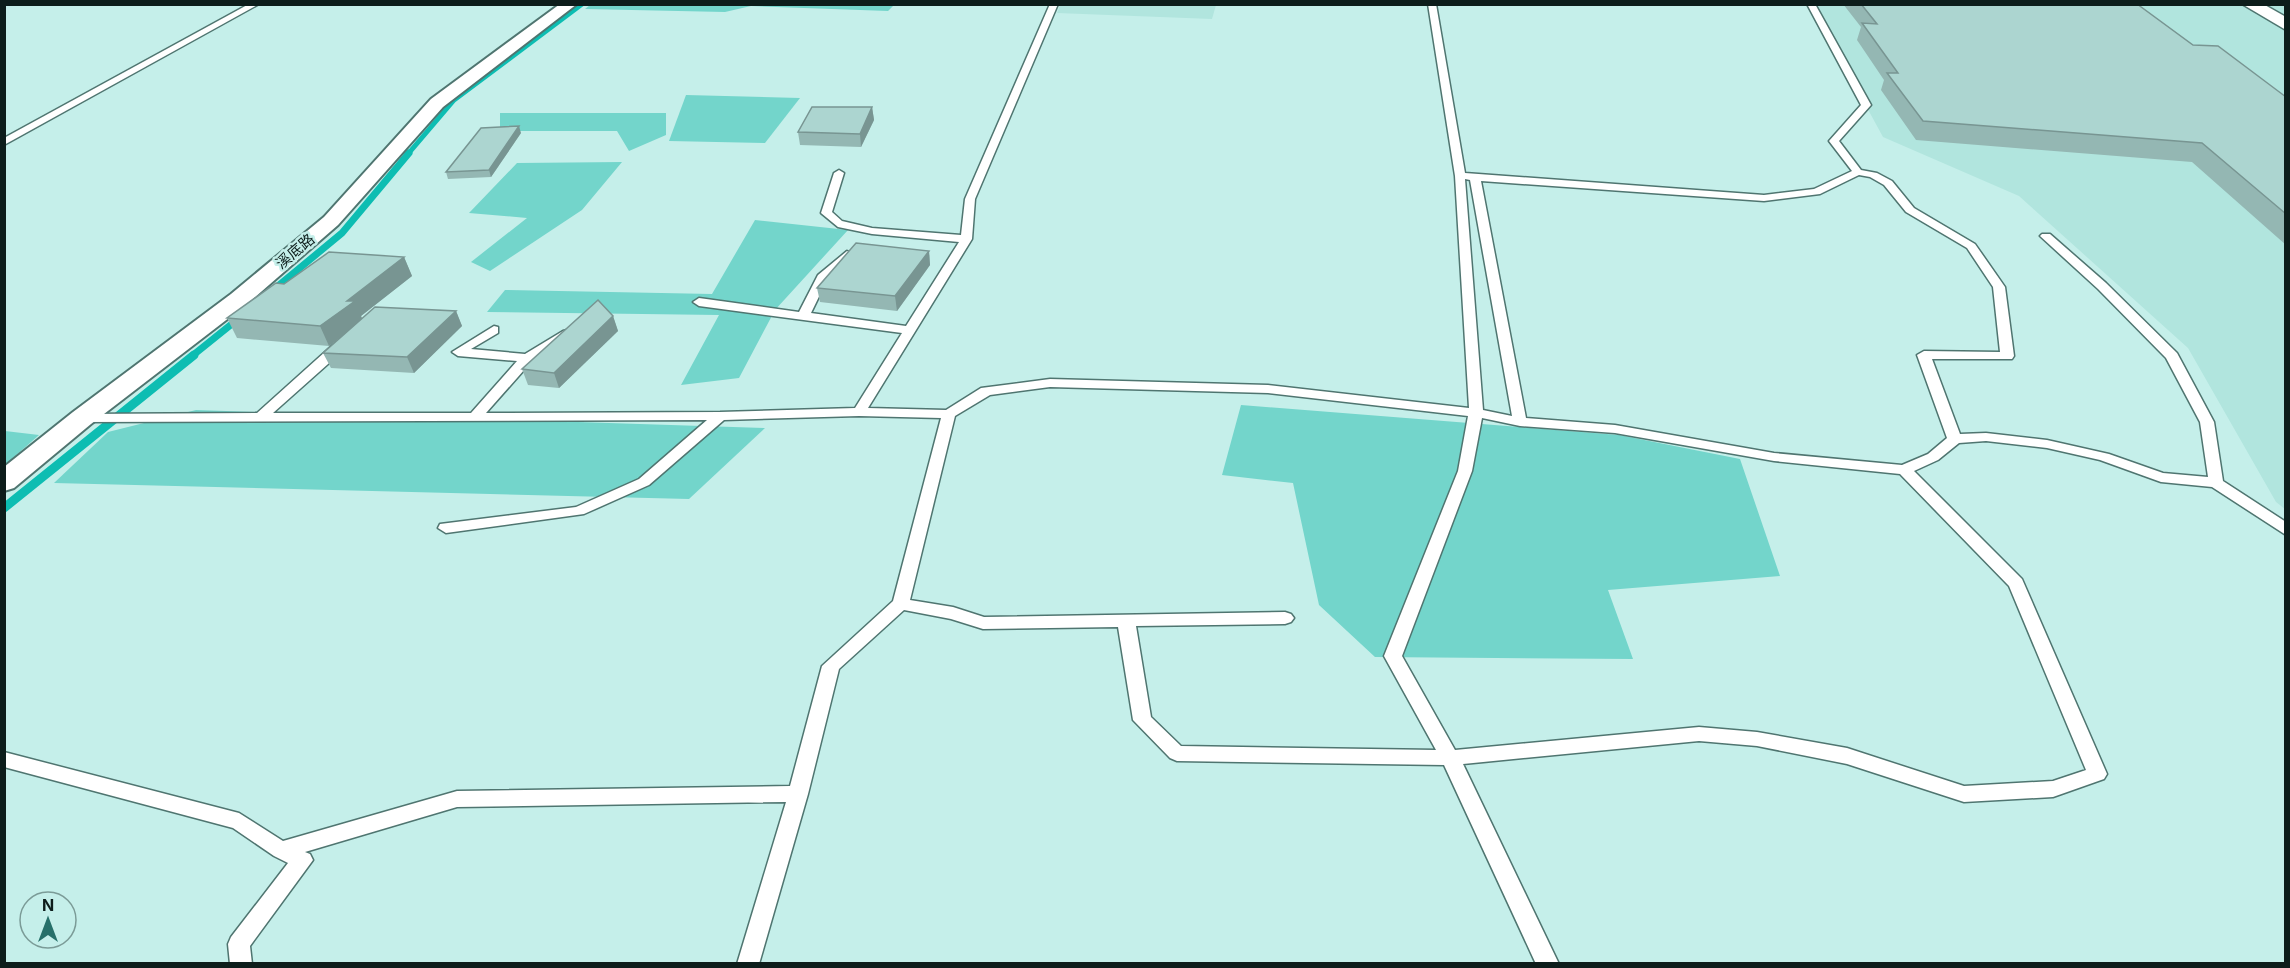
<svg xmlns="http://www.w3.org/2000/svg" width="2290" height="968" viewBox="0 0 2290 968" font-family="Inter,'Noto Sans TC',sans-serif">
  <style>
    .built { fill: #b1e5de }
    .green { fill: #73d5cb }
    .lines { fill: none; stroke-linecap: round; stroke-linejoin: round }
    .stream-far2 { stroke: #0dbdb2; stroke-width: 5 }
    .stream-far1 { stroke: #0dbdb2; stroke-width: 7 }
    .stream { stroke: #0dbdb2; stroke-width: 9 }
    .service-casing { stroke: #4f7570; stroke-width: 3 }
    .minor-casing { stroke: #4f7570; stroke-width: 4 }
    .tertiary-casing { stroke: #4f7570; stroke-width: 3 }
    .service { fill: #fff; fill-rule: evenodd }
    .minor { fill: #fff; fill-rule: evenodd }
    .tertiary { fill: #fff; fill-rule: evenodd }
    .wall { fill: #94b7b3 }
    .shaded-wall { fill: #789592 }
    .building { fill: #acd5d0; stroke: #789592; stroke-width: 1.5 }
    .labels { text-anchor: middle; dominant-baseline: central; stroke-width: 5; stroke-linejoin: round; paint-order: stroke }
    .far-street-label { font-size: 15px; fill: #0d1d1b; stroke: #c5efea }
  </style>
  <rect width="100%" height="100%" fill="#c5efea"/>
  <g class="built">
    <polygon points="1060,5 1060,4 1216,5 1212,19 1057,13"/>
    <polygon points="1811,5 2285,5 2285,509 2276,502 2188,348 2019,196 1883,137"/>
  </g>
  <g class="green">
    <polygon points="590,5 590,4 894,5 888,11 751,6 725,12 585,9"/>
    <polygon points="686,95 800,98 765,143 669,141"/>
    <polygon points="500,113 666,113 666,135 629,151 617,131 500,131"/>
    <polygon points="622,162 582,210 490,271 471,262 527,218 469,213 517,163"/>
    <polygon points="755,220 848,230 775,310 739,378 681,385 719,315 487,312 505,290 712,294"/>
    <polygon points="1241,405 1619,435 1740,459 1780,576 1608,590 1633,659 1375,657 1319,605 1293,483 1222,475"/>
    <polygon points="196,410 765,428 689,499 54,483 108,432"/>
    <polygon points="5,431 39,435 5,465"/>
  </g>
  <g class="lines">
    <polyline class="stream-far2" points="408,154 454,100 582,4"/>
    <g class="stream-far1">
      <polyline points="272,291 342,233 409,153"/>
      <polyline points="192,356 238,319"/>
    </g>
    <polyline class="stream" points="4,508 194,355"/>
    <g class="service-casing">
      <g id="service">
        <polygon points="249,4 259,4 4,145 4,138"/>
        <path d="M1050,4H1058L975,199L972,239L868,408L946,410L981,388L1050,379L1268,385L1469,408L1455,176L1428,4H1436L1465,173L1764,195L1814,189L1852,171L1829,141L1861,105L1807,4H1815L1871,105L1839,141L1861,170L1877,173L1892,181L1914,208L1975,244L2005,287L2014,356L2012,359H1932L1960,434L1986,433L2047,440L2109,454L2163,473L2208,477L2200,422L2166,358L2098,289L2040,236L2042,234H2050L2106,283L2177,353L2214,422L2223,481L2286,522V535L2212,487L2161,482L2100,460L2047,448L1986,441L1959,443L1938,460L1914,471L2022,579L2107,774L2104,779L2053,797L1964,802L1847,764L1757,746L1699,741L1463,764L1559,964H1536L1444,765L1177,761L1170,758L1133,720L1118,627L983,629L951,619L904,610L839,669L808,794L759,964H737L786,802L457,807L305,852L310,854L313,860L250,946L252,964H230L228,944L231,937L288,863L274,856L233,828L4,767V752L239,813L283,841L457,791L790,786L822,666L893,601L941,418L859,416L724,420L649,485L584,514L446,533L438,528L440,524L576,507L639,479L707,420L82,422L75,418L82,414L257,413L336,342L341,341L347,345L346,348L273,413H471L517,361L458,356L452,352L494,326L498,327V333L471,349L525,354L563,331L567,330L573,334L532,361L486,413L720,412L855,408L902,333L699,306L693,302L699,298L799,312L818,275L847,251L853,254L827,280L811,313L906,326L959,242L872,234L838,227L821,213L834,173L839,170L844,173L832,212L842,221L872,228L961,235L965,199ZM1859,175L1870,177L1884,185L1906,212L1967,248L1993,287L2000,352L1924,351L1917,355L1947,438L1928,454L1902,465L1774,453L1615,425L1526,418L1481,181L1764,201L1820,194ZM1465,179L1470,180L1512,416L1483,410ZM1050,387L1268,393L1468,416L1458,471L1384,656L1436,750L1181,746L1151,717L1136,626L1285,624L1291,622L1294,618L1291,614L1285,612L984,617L953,607L910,600L955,416L990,395ZM1482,418L1520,426L1615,433L1774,461L1900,474L2009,586L2086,770L2053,781L1964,786L1847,748L1757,732L1699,727L1455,750L1402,656L1472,471Z"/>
      </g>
    </g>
    <g class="minor-casing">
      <polygon id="minor" points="560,4 577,4 443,107 338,225 247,304 91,424 14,488 4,491 4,467 73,412 231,294 324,217 431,99"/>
    </g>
    <g class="tertiary-casing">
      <polygon id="tertiary" points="2242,4 2263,4 2286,17 2286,30"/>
    </g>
    <use href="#service" class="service"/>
    <use href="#minor" class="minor"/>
    <use href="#tertiary" class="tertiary"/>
  </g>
  <g class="wall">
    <polygon points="1843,4 2137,4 2193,45 2286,97 2286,245 2192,162 1916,140 1881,90 1884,80 1857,40 1861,27"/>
    <polygon points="872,107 874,120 861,147 800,145 798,132"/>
    <polygon points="521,133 491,177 448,179 446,172"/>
    <polygon points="929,251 930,265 897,311 820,302 817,288"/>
    <polygon points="404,257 412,276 361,316 362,318 456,311 462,326 414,373 331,368 323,353 342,336 329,346 237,338 227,318 284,284"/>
    <polygon points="613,316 618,331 559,388 528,385 522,369"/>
  </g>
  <g class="shaded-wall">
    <polygon points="872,107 874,120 861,147 860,134"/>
    <polygon points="519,126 521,133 491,177 489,170"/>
    <polygon points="929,251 930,265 897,311 895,296"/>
    <polygon points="404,257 412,276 361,316 363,321 329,346 320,326 347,301"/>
    <polygon points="456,311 462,326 414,373 407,357"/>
    <polygon points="613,316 618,331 559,388 554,373"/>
  </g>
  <g class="building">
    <polygon points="1861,4 2137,4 2193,45 2218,46 2286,97 2286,214 2202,143 1923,121 1887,73 1898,73 1862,23 1877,24"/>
    <polygon points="812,107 872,107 860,134 798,132"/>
    <polygon points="519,126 489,170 446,172 481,128"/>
    <polygon points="856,243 929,251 895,296 817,288"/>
    <polygon points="329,252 404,257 347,301 355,301 320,326 227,318 276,283 284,284"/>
    <polygon points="598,300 613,316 554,373 522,369"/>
    <polygon points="375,307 456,311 407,357 323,353"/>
  </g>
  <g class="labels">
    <g class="far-street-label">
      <text transform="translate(295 251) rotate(-40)">溪底路</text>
    </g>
  </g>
  <rect width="2290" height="968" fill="none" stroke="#0d1d1b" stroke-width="12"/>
  <g transform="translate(48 920)"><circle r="28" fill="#c5efea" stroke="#7b9b97" stroke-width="1.5"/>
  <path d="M0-4.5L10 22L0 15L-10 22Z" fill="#27706a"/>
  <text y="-9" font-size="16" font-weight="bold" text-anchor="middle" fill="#0d1d1b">N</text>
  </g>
</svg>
